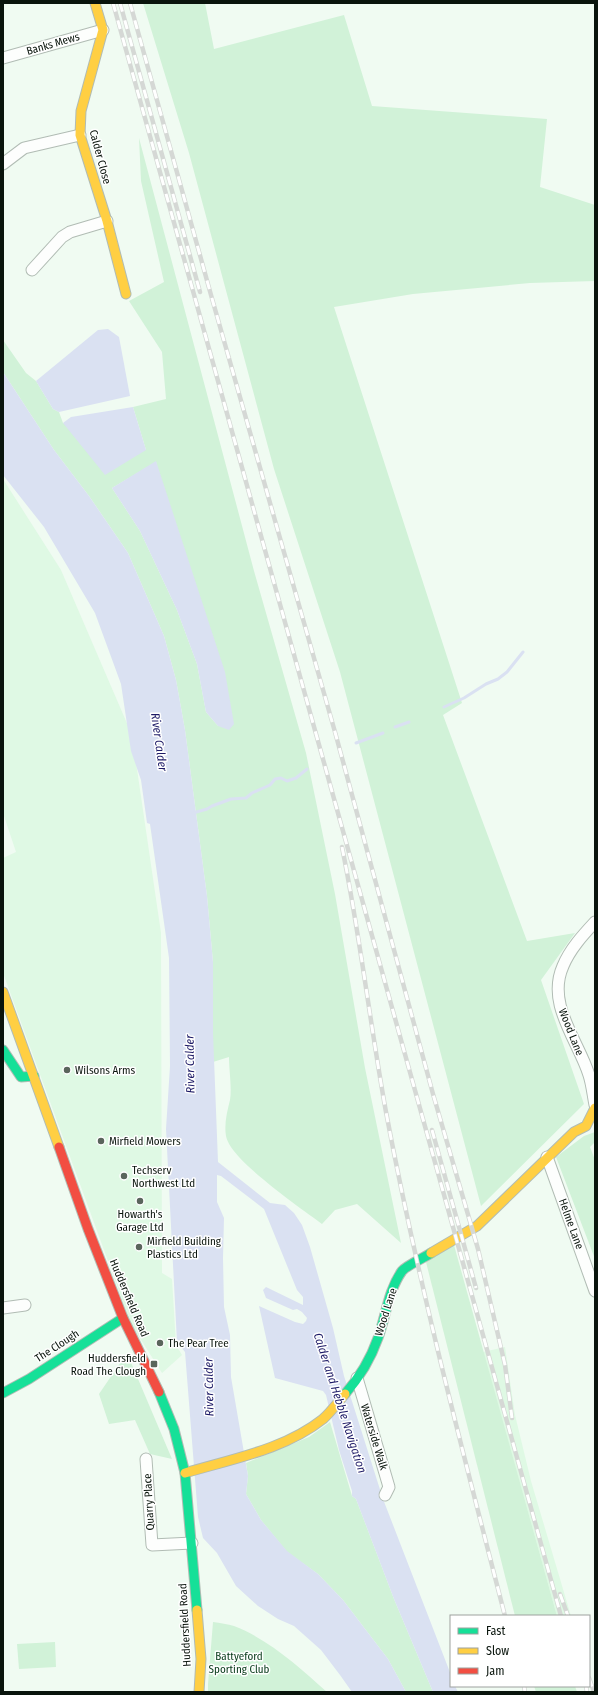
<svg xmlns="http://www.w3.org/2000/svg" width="598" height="1695" viewBox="0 0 598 1695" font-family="'Fira Sans Condensed',sans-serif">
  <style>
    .built { fill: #dff9e4 }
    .green { fill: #d1f2d8; fill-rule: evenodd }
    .water { fill: #dae1f2 }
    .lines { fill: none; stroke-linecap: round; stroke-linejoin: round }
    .stream { stroke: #dae1f2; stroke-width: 3 }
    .street-casing { stroke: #b1bcb4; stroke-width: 13 }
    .fast-casing { stroke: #b1bcb4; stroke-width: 11 }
    .slow-casing { stroke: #b1bcb4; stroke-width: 11 }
    .jam-casing { stroke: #b1bcb4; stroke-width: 11 }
    .street { stroke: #fdfefd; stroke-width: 11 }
    .fast { stroke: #16e098; stroke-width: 9 }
    .slow { stroke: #ffcf43; stroke-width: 9 }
    .jam { stroke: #f24e42; stroke-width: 9 }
    .rail-casing { stroke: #d5d8d5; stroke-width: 4.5 }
    .rail { stroke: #fff; stroke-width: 3; stroke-dasharray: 9; stroke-linecap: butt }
    .poi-dot { fill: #5a655c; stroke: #fff; stroke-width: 1.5 }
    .labels { text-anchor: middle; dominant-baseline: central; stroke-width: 3; stroke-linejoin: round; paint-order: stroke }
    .street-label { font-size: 11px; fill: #09140c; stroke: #fff }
    .poi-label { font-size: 11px; fill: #09140c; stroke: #fff; text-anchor: start }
    .park-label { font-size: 11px; fill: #063918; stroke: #fff }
    .water-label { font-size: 12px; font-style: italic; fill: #1d1a66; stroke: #fff }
  </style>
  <rect width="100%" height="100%" fill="#f0fbf2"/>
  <g class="built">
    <polygon points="3,479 61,570 132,735 161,933 162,1273 172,1279 176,1345 182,1355 162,1373 131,1324 3,973 3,858 16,852 3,813"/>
    <polygon points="505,1347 515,1415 531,1481 571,1616 557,1616 483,1352"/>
  </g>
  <g class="green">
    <polygon points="143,3 205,3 214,49 344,15 372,106 547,119 540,187 595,205 595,281 530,283 413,294 334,307 462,703 443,715 527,941 575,933 541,980 584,1104 481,1206 340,672 274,469 189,153"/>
    <path d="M139,138L254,571L306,753L335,894L365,1068L401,1243L357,1204L335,1210L322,1224C301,1208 230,1160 226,1136C224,1124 227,1112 230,1100C232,1088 229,1070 229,1057L213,1062V962L207,896L185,730L176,680L164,636L128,553L89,496L54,450L3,372V340L26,373L36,381L53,409L59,412L63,423L146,450L133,407L166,399L162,352L129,301L164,282L141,181ZM156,462L218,726L206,712L197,664L177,610L140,531L112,488Z"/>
    <polygon points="595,1132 595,1142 590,1147 595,1160 595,1259 556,1157 584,1136"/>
    <polygon points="454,1245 557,1616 515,1616 426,1262"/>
    <polygon points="127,1353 172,1459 150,1454 135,1420 109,1424 99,1394"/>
    <polygon points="330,1422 352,1496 356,1499 394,1599 433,1692 406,1692 388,1659 343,1600 318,1574 287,1552 261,1520 246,1494 248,1476 246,1463 309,1437"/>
    <path d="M213,1622C220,1623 228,1624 234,1626C270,1640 299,1667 327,1692H208V1684Z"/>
    <polygon points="55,1642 56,1667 19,1669 17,1644"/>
    <polygon points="534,1686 575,1686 577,1692 536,1692"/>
  </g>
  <g class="water">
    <polygon points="108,329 119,337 130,396 59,412 53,409 36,381 98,330"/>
    <polygon points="3,372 54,450 89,496 128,553 164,636 176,680 185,730 207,896 213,962 213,1033 218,1162 270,1203 285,1205 294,1213 302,1225 310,1247 333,1328 344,1376 383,1499 451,1675 451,1686 455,1686 458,1692 433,1692 394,1599 356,1499 352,1496 352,1491 339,1450 326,1395 323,1391 275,1378 259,1306 295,1322 303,1324 306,1321 307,1318 302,1312 297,1309 293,1310 266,1298 263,1290 266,1287 303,1305 303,1297 297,1290 264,1209 221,1176 217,1175 217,1202 224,1218 223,1258 224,1307 230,1335 231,1377 248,1476 246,1494 261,1520 287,1551 318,1574 343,1600 388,1659 406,1692 352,1692 340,1675 321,1650 294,1626 278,1619 258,1606 236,1586 217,1553 203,1538 198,1517 185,1352 177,1342 166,1129 170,1066 169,958 150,824 147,823 141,780 131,751 121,684 95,613 44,527 3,475"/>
    <polygon points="133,407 146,450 105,475 63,423 71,417"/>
    <polygon points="156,461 225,672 234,724 229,730 218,726 206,712 197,664 177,610 140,531 112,488"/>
  </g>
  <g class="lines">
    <g class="stream">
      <polyline points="444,707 464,698 486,684 498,679 507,672 523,652"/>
      <polyline points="395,727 409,722"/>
      <polyline points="356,743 383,733"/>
      <polyline points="193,813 207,809 212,806 231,799 246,798 252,793 270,785 275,779 281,778 287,781 296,778 307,769"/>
    </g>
    <g class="street-casing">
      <g id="street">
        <polyline points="3,58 103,30"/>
        <polyline points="3,164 24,148 80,135"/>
        <polyline points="32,270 62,237 70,232 107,221"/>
        <path d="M595,922C583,935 570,949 563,966C546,1004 578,1040 589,1075C592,1084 593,1095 595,1105"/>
        <polyline points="547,1157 595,1291"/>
        <polyline points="3,1308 25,1305"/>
        <polyline points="357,1378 389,1487 385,1495"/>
        <polyline points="146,1459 152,1545 192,1543"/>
      </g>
    </g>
    <g class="fast-casing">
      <g id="fast">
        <polyline points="3,1050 21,1077 34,1076"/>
        <polyline points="159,1392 174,1429 185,1473 197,1610"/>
        <polyline points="3,1393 29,1379 123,1318"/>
        <path d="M345,1394C359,1378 371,1358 378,1338C386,1316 388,1291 402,1271C407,1265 424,1258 431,1253"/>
      </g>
    </g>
    <g class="slow-casing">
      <g id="slow">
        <polyline points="95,3 103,30 81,111 80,135 107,221 126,294"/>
        <polyline points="3,992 59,1147"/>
        <polyline points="431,1253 477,1226 574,1132 586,1126 595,1108"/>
        <path d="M185,1473C231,1459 284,1450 323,1419C331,1412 338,1402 345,1394"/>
        <polyline points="197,1610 201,1659 199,1692"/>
      </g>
    </g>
    <g class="jam-casing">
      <polyline id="jam" points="59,1147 88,1229 123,1318 159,1392"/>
    </g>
    <use href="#street" class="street"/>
    <use href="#fast" class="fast"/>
    <use href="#slow" class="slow"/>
    <use href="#jam" class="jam"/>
    <g class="rail-casing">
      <g id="rail">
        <polyline points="113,3 561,1616"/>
        <polyline points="120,3 200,292"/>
        <polyline points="130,3 211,295 335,732 433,1094 478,1249 505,1365 512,1418"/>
        <path d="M342,847C360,935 370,1024 386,1112C418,1282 462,1449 505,1616"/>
        <polyline points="432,1130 476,1288"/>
        <polyline points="560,1594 568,1616"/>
        <polyline points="589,1678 594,1692"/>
        <polyline points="524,1686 525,1692"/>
        <polyline points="586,1686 587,1692"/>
      </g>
    </g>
    <use href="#rail" class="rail"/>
  </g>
  <g class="poi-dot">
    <circle cx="67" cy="1070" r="4"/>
    <circle cx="101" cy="1141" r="4"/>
    <circle cx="124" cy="1176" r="4"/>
    <circle cx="140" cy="1201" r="4"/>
    <circle cx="139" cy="1247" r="4"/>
    <circle cx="160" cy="1343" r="4"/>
    <rect x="150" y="1360" width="8" height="8" rx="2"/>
  </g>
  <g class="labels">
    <g class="street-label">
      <text transform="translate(53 44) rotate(-16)">Banks Mews</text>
      <text transform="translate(100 157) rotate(75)">Calder Close</text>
      <text transform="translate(571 1032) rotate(68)">Wood Lane</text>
      <text transform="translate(571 1224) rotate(70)">Helme Lane</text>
      <text transform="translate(129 1298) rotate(67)">Huddersfield Road</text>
      <text transform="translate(386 1312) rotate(-72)">Wood Lane</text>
      <text transform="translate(57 1346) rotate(-33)">The Clough</text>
      <text transform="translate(374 1437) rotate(73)">Waterside Walk</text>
      <text transform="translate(149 1502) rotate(-93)">Quarry Place</text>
      <text transform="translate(185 1625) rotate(-93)">Huddersfield Road</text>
    </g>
    <g class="poi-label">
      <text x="75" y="1070">Wilsons Arms</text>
      <text x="109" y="1141">Mirfield Mowers</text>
      <text x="132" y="1170">Techserv<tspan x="132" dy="13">Northwest Ltd</tspan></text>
      <text x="140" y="1214" text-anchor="middle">Howarth's<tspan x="140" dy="13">Garage Ltd</tspan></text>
      <text x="147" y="1241">Mirfield Building<tspan x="147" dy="13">Plastics Ltd</tspan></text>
      <text x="168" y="1343">The Pear Tree</text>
      <text x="146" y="1358" text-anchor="end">Huddersfield<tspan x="146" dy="13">Road The Clough</tspan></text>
    </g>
    <g class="park-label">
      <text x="239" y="1656">Battyeford<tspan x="239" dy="13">Sporting Club</tspan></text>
    </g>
    <g class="water-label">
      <text transform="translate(159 742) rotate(82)">River Calder</text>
      <text transform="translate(190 1064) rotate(-91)">River Calder</text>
      <text transform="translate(209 1387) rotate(-91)">River Calder</text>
      <text transform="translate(340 1403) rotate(72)">Calder and Hebble Navigation</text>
    </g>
  </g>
  <rect width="598" height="1695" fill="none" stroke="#09140c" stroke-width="8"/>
  <rect x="450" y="1615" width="140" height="72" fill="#ffffff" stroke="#9da19e"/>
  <rect x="458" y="1628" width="20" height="6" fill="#16e098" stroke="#9da19e"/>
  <text x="486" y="1635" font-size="12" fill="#09140c">Fast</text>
  <rect x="458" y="1648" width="20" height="6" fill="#ffcf43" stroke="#9da19e"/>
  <text x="486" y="1655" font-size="12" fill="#09140c">Slow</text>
  <rect x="458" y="1668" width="20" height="6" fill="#f24e42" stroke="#9da19e"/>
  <text x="486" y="1675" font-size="12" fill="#09140c">Jam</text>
</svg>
